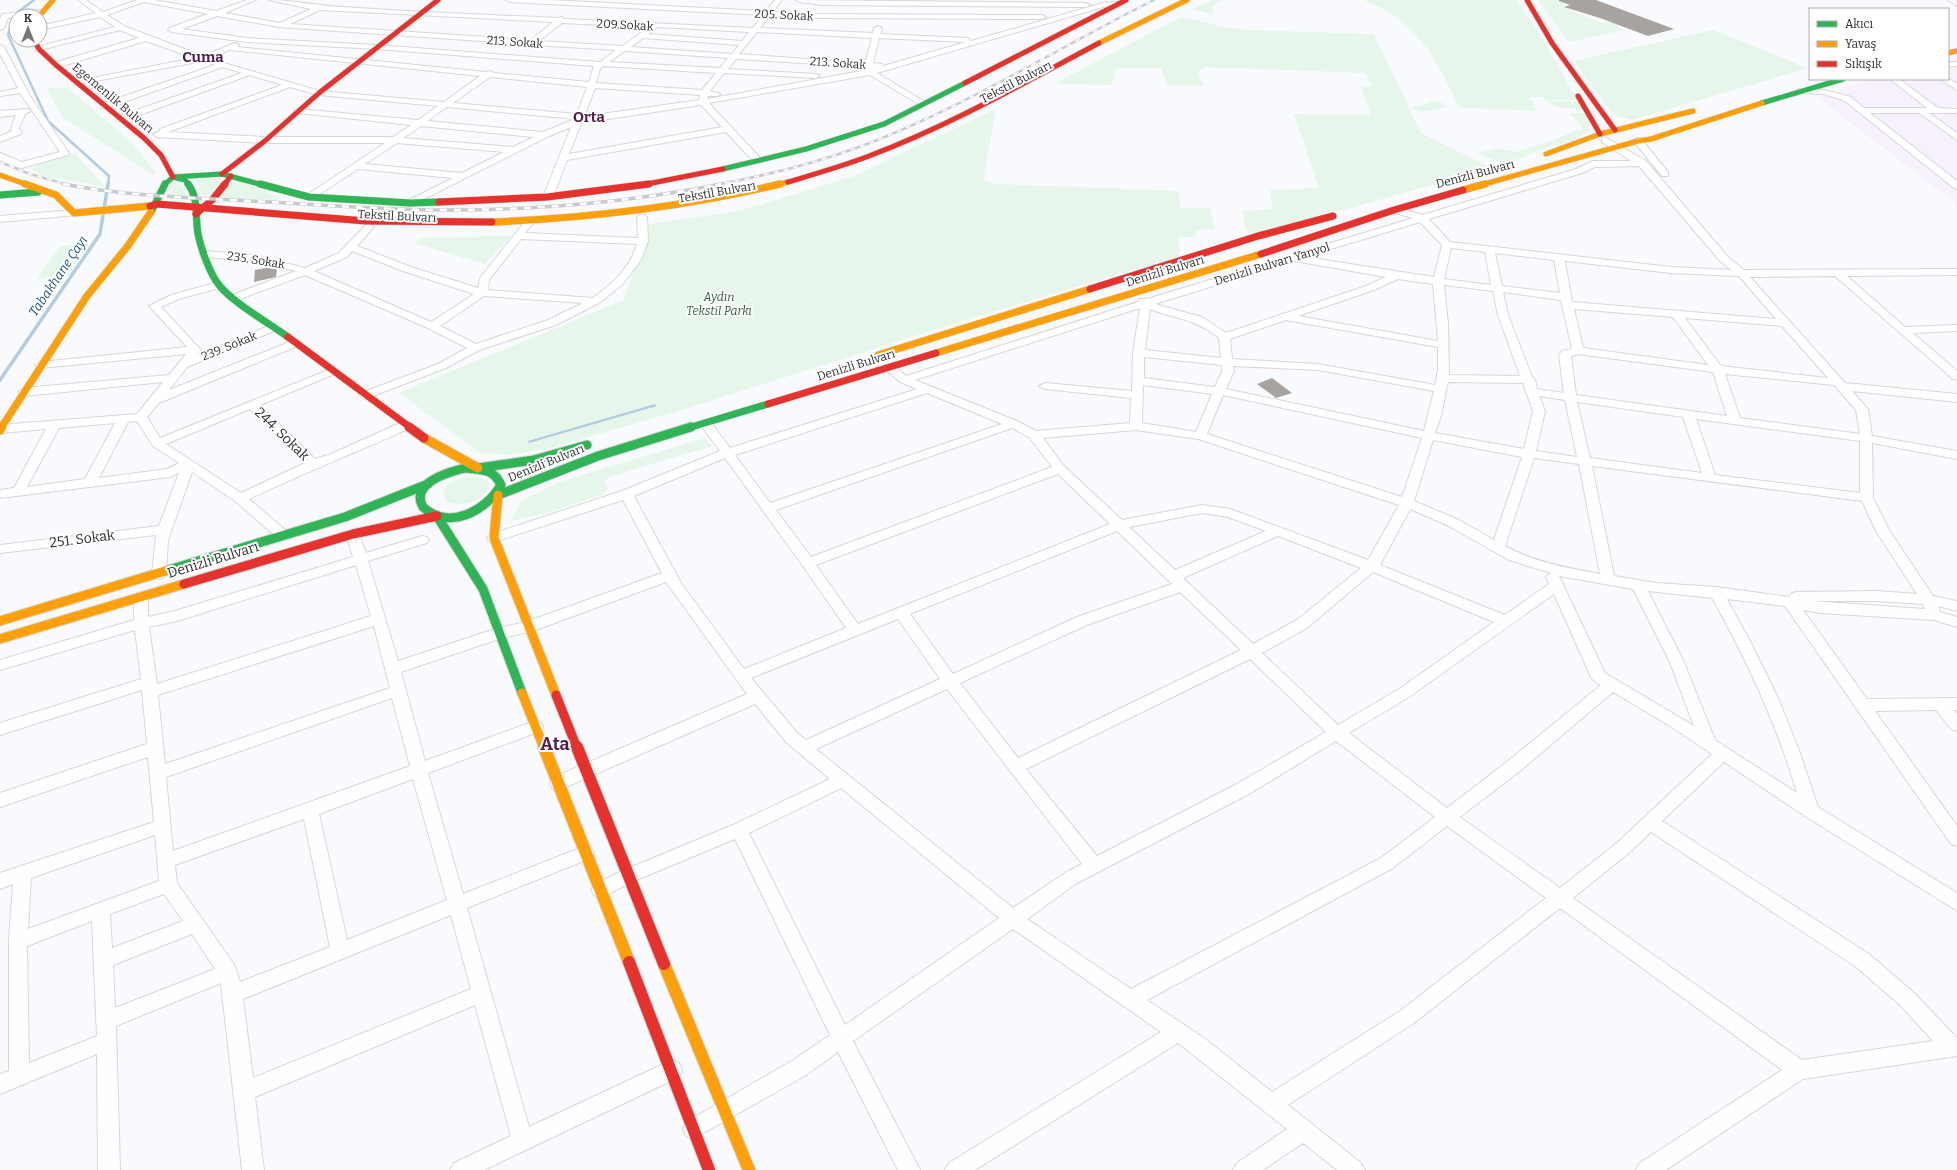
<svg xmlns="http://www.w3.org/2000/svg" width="1957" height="1170" viewBox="0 0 1957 1170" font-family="Bitter,serif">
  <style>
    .industrial { fill: #f7f1fe }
    .green { fill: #e6f6eb }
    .water { fill: #b5cbdf }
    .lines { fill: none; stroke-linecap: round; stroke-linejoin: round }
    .stream-far1 { stroke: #b5cbdf; stroke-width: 2.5 }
    .stream { stroke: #b5cbdf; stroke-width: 3.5 }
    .building { fill: #a8a2a0 }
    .street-casing { stroke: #d5d7da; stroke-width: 2 }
    .fast-far2-casing { stroke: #d5d7da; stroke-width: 6 }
    .fast-far1-casing { stroke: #d5d7da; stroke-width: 8 }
    .fast-casing { stroke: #d5d7da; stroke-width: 11 }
    .slow-far3-casing { stroke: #d5d7da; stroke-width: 6 }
    .slow-far2-casing { stroke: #d5d7da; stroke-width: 8 }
    .slow-far1-casing { stroke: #d5d7da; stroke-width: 11 }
    .slow-casing { stroke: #d5d7da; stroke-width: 14 }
    .jam-far3-casing { stroke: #d5d7da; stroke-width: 6 }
    .jam-far2-casing { stroke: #d5d7da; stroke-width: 8 }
    .jam-far1-casing { stroke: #d5d7da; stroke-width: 11 }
    .jam-casing { stroke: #d5d7da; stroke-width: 14 }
    .street { fill: #fefeff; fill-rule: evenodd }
    .fast-far2 { stroke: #30b455; stroke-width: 5 }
    .fast-far1 { stroke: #30b455; stroke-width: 7 }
    .fast { stroke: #30b455; stroke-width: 9 }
    .slow-far3 { stroke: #ff9f0a; stroke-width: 5 }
    .slow-far2 { stroke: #ff9f0a; stroke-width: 7 }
    .slow-far1 { stroke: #ff9f0a; stroke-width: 9 }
    .slow { stroke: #ff9f0a; stroke-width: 12 }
    .jam-far3 { stroke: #e5322d; stroke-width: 5 }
    .jam-far2 { stroke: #e5322d; stroke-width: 7 }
    .jam-far1 { stroke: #e5322d; stroke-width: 9 }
    .jam { stroke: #e5322d; stroke-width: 12 }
    .rail-far1-casing { stroke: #c9cacb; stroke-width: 2.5 }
    .rail-casing { stroke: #c9cacb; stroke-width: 3.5 }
    .rail-far1 { stroke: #fff; stroke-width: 1.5; stroke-dasharray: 5; stroke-linecap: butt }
    .rail { stroke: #fff; stroke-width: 2.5; stroke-dasharray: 7; stroke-linecap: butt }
    .labels { text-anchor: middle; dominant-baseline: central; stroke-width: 4; stroke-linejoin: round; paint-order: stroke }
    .far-street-label { font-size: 12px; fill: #2e3034; stroke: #fff }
    .far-park-label { font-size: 12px; font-style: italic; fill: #2e5f39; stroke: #fff }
    .far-water-label { font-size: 13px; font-style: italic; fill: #23547a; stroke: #fff }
    .street-label { font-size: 14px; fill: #2e3034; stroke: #fff }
    .far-district-label { font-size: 15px; font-weight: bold; fill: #511f4e; stroke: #fff }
    .district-label { font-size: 18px; font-weight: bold; fill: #511f4e; stroke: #fff }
  </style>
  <rect width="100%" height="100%" fill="#f8fafd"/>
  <polygon class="industrial" points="1957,57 1957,204 1818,98 1870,79 1948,79 1948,59"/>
  <g class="green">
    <polygon points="1212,0 1222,0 1212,7 1214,15 1193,9"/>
    <path d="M1364,0H1516L1545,43L1577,100H1549L1542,97H1530L1537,111L1462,108L1457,103C1440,69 1429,42 1397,18C1388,10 1375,5 1364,0Z"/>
    <polygon points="1538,0 1564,0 1563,7 1601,23 1611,21 1621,25 1617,27 1624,30 1569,42"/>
    <polygon points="1181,17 1229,28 1249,30 1374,34 1421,133 1492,168 1255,235 1245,230 1243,211 1273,209 1270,190 1319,188 1294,114 1371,115 1361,87 1372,86 1365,73 1204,67 1198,72 1204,86 1167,85 1161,68 1116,68 1112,85 1054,84"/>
    <polygon points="1713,30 1808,68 1632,120 1613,115 1574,61"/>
    <polygon points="47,88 67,88 76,95 130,141 155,171 153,175 62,117"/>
    <polygon points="1539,98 1552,101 1579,101 1584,110 1559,107"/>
    <path d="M1436,101L1445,104L1446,107C1436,109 1421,115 1412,108Z"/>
    <polygon points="996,109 983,180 996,184 1179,191 1180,208 1210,208 1215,229 1196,230 1195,237 1178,237 1180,256 965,320 691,407 548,449 508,455 480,453 399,393 624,300 649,224 739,211 854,176"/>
    <path d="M1569,113H1586L1590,122L1589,131C1578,138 1567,145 1553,145L1504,165L1478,153L1497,148L1516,152L1552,141L1574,131L1582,130L1581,125Z"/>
    <polygon points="75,153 105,187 45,176 31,170 42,162"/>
    <polygon points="218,176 221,180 209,199 203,198 195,179"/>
    <path d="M180,181L187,197L168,195C169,187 170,181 180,181Z"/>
    <polygon points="238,181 282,198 275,202 226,199 221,196 230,184"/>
    <polygon points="511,236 485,264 414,243 420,238"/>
    <polygon points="89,244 68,276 37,279 60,246"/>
    <polygon points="705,438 712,446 612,476 603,481 608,489 604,494 550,512 511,521 521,501 556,483"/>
    <path d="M468,476C512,475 477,515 446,501L443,493C447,482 457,479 468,476Z"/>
  </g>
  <polygon class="water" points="655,404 657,406 529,443 528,441"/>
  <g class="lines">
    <g class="stream-far1">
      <polyline points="18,12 34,0"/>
      <polyline points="13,20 8,35 48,121 109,176 108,185"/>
    </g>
    <polyline class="stream" points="0,380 100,234 108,184"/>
  </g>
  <g class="building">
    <polygon points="1559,0 1596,0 1674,29 1648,36 1600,18 1564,7 1570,5 1559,1"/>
    <polygon points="272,267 277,268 276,277 254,282 255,270"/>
    <polygon points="1272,378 1292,393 1276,398 1257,384"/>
  </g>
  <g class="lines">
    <g class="street-casing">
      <g id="street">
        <path d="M78,0H86L103,12L137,0H154L216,11L247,0H256L225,13L280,23L311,9L269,0C294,0 318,6 343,7C415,12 487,15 558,18L562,17L565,19L753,28L763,15L509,2L506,0H549L766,11L775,0H782L773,12L817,14L1042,15L1046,17L1042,19L817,18L770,16L760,28L873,33L874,28L878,26L882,28L880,34L968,38L971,41L1103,3L1117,2L1121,4L1117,6L1103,7L877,73L925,102L926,104L922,106L870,75L709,103L760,158V162H754L726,132L567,160L553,197L551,199H545L543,197L571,127L547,137L410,206L405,203L407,201L453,178L358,169L312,199H306L304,197L385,143H266L157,137L153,134L159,132L160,129L282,85L250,75L123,121H117V117L242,73L223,67L107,108H101V104L215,65L203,61L74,85V81H77L194,58L146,41L59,67H53V63L139,38L120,30L36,51V47L115,27L100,17L40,30V26L96,13ZM144,2L208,14L169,28L168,30L172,32L247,42L377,49L594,66L589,82L494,73L490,71L486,72L237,47L239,45L235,43L203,56L124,26L107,15ZM320,10L553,22L531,40L290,24ZM217,16L279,27L526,44L524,46L528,48L534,45L616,50L600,62L377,45L247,38L182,29ZM562,23L649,27L622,46L539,41ZM658,27L749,32L742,41L648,34ZM757,32L872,38L865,63L739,54ZM643,38L739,45L732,54L631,47ZM879,38L966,42L883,66L882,64L873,63ZM229,50L480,76L444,102L320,91L210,59ZM625,51L728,58L720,68L609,62ZM736,59L866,67L867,70L707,99L708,96H717L721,94L710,91L724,73L816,78L820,76L816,74L728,69ZM603,66L716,73L702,90L596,83L600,69ZM490,77L587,87L577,114L453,103ZM290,87L319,95L438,106L418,120L298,109L294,111L298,113L411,125L393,137H266L168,132ZM595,88L700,95L699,100L595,115H585ZM701,105L722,127L569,154L583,119L595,121ZM447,107L575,119L543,132L427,121ZM421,126L534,137L513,147L403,138ZM397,143L504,152L462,173L365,164Z"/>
        <polygon points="796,0 1086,3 1090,5 1086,7 822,5 799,2"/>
        <polygon points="1948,0 1956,0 1957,6"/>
        <polygon points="41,10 45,12 44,14 8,18 4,28 0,30 0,19 2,14"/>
        <polygon points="0,45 4,47 30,96 69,153 68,155 22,168 12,166 0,160 0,153 22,162 60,152 20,93 0,96 0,92 18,88 0,54"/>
        <polygon points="1957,62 1957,66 1948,67 1948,63"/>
        <polygon points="1948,78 1957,84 1957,90 1940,79"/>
        <polygon points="1890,79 1899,79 1938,108 1957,109 1957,113 1929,113 1957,133 1957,140 1919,113 1870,113 1957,181 1957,189 1954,188 1845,101 1824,94 1799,93 1795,91 1799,89 1825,90 1851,97 1864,108 1927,108"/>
        <polygon points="27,109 31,111 25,114 19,129 22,132 21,134 0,142 0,136 12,131 11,129 16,115 0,117 0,111"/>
        <path d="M1605,137L1646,161L1728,257L1744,270L1957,269V275L1847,276L1905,327L1957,325V331L1913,333L1957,371V380L1953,379L1835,276L1750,277L1845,383L1957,394V402L1852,391L1868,409L1872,436L1957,451V459L1872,443L1873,498L1889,530L1933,596L1957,601V611L1938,606L1940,612L1957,617V627L1934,620L1820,613L1803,610L1867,699L1957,698V710H1954L1957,714V731L1951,729L1936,710L1875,711L1957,826V846L1951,844L1785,606L1727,599L1752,645L1778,698L1800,753L1818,807L1957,893V910L1951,907L1805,816L1724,762L1662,821L1869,954L1914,993L1957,1038V1056L1803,1079L1666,1170H1636L1640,1163L1782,1070L1560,908L1414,1023L1288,1105L1361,1163L1365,1170H1337L1303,1143L1263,1170H1233L1237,1163L1287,1129L1178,1043L975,1170H945L949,1163L1161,1032L1013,929L853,1041L920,1170H898L838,1052L806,1075L693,1139L686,1136L683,1129L686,1122L792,1061L830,1035L735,839L634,881L600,898L594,895L591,890L594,885L622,871L733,825L830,779L786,742L755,704L564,788L558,790L552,788L550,783L552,778L747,694L666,582L533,631L502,638L401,672L425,761L535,721L541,723L543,727L541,731L428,773L463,894L585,846L591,848L594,853L591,858L467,908L529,1127L672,1060L679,1063L682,1070L679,1077L484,1170H450L454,1163L511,1136L475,1005L255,1097L264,1170H242L221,983L116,1026L120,1170H98L97,1054L0,1094V1074L9,1071V941L13,884L0,889V873L154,822L148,757L0,807V793L147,744L142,690L0,735V723L141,679L135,630L0,670V660L134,620V597L136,594L141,592L146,594L148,597V617L171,612L353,557L346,534L348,531H358L366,553L422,536L427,537L429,540L427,543L368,561L398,661L495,629L526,622L662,573L623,500L494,542L489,541L487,538L489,535L622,491L720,451L700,424L702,421H710L730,448L917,389L900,382L885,369L883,367L885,365H893L906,376L1138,302L1139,299H1147L1413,218L1391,212L1389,210L1391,208L1404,209L1422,215L1576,169L1593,161H1631L1602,142V138ZM1639,166L1720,261L1731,270L1671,267L1450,242L1429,219L1582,173L1595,167ZM1420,222L1442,245L1434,277L1305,257ZM1451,248L1485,252L1491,285L1444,279ZM1495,253L1554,260L1560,293L1502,286ZM1294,261L1386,277L1366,286L1226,333L1202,317L1155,304ZM1565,261L1671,273L1739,276L1776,319L1572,302ZM1398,279L1433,284L1438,341L1298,316L1374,290ZM1444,285L1493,291L1498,315L1520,376L1449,375L1448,324ZM1503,292L1561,300L1572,349L1562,351L1559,355L1564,393L1537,389L1535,380L1532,377L1508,315ZM1140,308L1133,353L1132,391L1045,383L1039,386L1045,389L1131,398L1130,423L1036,431L1017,421L915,380ZM1150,309C1176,319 1196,319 1219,338L1221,358L1145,350ZM1574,309L1673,317L1708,365L1583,348ZM1685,318L1782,326L1828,378L1721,366ZM1286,320L1438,347V371L1435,385L1318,364L1232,359L1230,339ZM1578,354L1713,372L1727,416L1576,395L1571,356ZM1144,357L1222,365V371L1215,387L1144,378ZM1233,366L1318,370L1434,391L1424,431L1226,389L1234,371ZM1725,374L1834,385L1856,410L1860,434L1740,418ZM1448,382L1523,383L1533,411L1524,449L1435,433L1441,416ZM1143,385L1212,394L1196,432L1142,423ZM927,393L1002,424L770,503L735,455ZM1223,395L1422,438L1402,497L1207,434ZM1539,396L1565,400L1577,457L1536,451L1545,411ZM1577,402L1683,417L1702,473L1590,458ZM1696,419L1860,441V493L1715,475ZM1012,428L1030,438L1052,467L811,557L776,510ZM1136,430L1198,439L1399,505L1368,560L1230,509L1202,505L1122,520L1064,466L1043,438ZM1433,440L1522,457L1494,540L1459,520L1414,501ZM725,458L803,566L846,628L744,669L681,583L634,496ZM1534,458L1579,464L1600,574C1568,568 1534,562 1505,546ZM1592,466L1862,501L1876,531L1917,594L1877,591L1796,592L1791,594L1789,597L1716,587L1656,583L1614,576ZM1058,474L1110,524L858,624L816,565ZM1410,509L1449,526L1509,560L1551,573L1546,577L1549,584L1505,615L1380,565ZM1202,513L1228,517L1266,531L1175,570L1129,527ZM1117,531L1172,584L1077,617L953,674L910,614ZM1278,536L1361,568L1297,620L1253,644L1183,578ZM356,565L371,616L157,684L149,627L177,621ZM1373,572L1494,622L1399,689L1338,725L1262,653L1307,628ZM1559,576L1633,589L1669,660L1694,726L1605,673ZM1648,591L1712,598C1747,660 1777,725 1797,793L1715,740L1683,660ZM1180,592L1241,650L1018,758L960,683L1087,625ZM1554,594L1591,677L1594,681L1601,685L1508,761L1447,808L1349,733L1409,697ZM1812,601H1877L1923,604L1925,609ZM898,619L940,679L806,740L798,734L751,678ZM374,626L390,688L165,764L158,695ZM1250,659L1326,732L1237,784L1097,856L1026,769ZM947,689L1082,864L1065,873L1013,908L816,749ZM1613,692L1670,726L1712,754L1618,842L1560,888L1460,817L1520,771ZM392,698L410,766L173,851L166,777ZM1336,741L1435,817L1381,858L1131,989L1027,919L1077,883L1249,794ZM413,779L447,900L347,940L319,814ZM841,788L999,918L845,1025L749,833ZM304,819L330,947L240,982L235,966L177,883L175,865ZM1447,826L1546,898L1400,1011L1272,1092L1204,1038L1147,1000L1393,868ZM1651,832L1855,966L1900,1005L1933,1041L1802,1060L1573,898L1630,852ZM155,835L159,881L28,929L31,878ZM164,894L183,921L112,948L110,914ZM451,915L471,989L253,1078L243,999ZM92,921L97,1036L29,1063L27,946ZM192,934L215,969L115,1008L113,965Z"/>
        <polygon points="1638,138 1641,139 1668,172 1668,176 1662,176 1635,143 1635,139"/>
        <polygon points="74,210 77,211 79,213 77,215 0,222 0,216"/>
        <path d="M642,214L647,217L648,241L641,260L622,285L599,303L556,325L479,350L446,368L365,399L359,395L361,393L438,364L467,348L428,328L305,275L237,300H229L228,298L229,296L296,271L253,261L204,257L199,254L204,251L253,255L305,268L339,253L366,225L369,224L374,227L357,246L411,267L478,288L480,278L527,219L530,218L535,221L525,233L638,238L637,217ZM521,239L637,244C630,268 613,283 593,298L488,290L489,280ZM352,251L403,271L474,294L431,322L314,271L347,257ZM484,296L583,303L548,320L476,344L440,326Z"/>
        <path d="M219,282L223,283L224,285L223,287L179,299L161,307L199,348L201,350L197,355L271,325L275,324L280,327L279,329L187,367L169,390L292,341L296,340L302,343L300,345L159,403L147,417L160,438L333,368L339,371L337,373L260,405L315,459L331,454L402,422H410L412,425L410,428C357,452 302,474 249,499L289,533L291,536L289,539H279L235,501L192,472L168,540L166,574L164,577L159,579L154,577L152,574L156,535L0,553V545L159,526L179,473L170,477L0,498V490L14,488L46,429L0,433V425L137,414L163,382L24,396L18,392L24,388L169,375L186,354L41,368L35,365L41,362L187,347L149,306L171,295ZM250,409L305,463L241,493L166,444ZM137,421L153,446L179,463L167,469L99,478L128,422ZM115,423L85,479L27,487L59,428Z"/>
      </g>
    </g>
    <g class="fast-far2-casing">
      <g id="fast-far2">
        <polyline points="1762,103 1843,79"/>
        <polyline points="723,169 806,149 884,124 965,83"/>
        <polyline points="173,177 185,180 189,185"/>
        <polyline points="164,185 173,177 222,174 263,185"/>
      </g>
    </g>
    <g class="fast-far1-casing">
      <g id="fast-far1">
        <path d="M188,184C199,198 195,217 198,234C201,249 210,274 219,285C232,302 270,324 288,337"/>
        <polyline points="260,184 309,197 410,203 439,202"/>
        <polyline points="0,195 38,192"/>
        <polyline points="151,212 165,184"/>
        <polyline points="688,428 768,404"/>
      </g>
    </g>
    <g class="fast-casing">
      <g id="fast">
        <path d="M465,468C482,470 493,468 501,485C486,511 449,531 423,507C409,483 449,472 465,468Z"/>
        <polyline points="478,468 534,460 587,445"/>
        <polyline points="498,495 598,456 691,427"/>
        <polyline points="437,516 483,589 522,693"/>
        <polyline points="165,571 345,517 428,484"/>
      </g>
    </g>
    <g class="slow-far3-casing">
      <g id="slow-far3">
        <polyline points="39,16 53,0"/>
        <polyline points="1099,43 1187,0"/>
        <polyline points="1948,53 1957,51"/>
        <polyline points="1546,154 1600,134 1693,111"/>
        <polyline points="0,175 28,185"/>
        <polyline points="776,185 788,182"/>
        <polyline points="1481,185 1638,141 1651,139 1762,103"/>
      </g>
    </g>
    <g class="slow-far2-casing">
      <g id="slow-far2">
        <polyline points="25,184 56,195 74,213 150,206"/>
        <polyline points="1463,190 1485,184"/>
        <path d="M492,222C589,218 685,207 780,184"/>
        <polyline points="936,353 1261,254"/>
        <polyline points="878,355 1090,289"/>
        <polyline points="1,428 87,296 127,247 151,212"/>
      </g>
    </g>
    <g class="slow-far1-casing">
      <g id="slow-far1">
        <polyline points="0,430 2,427"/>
        <polyline points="424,438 478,468"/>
        <polyline points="498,495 494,538 556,695"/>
        <polyline points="0,621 165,571"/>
        <polyline points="0,639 184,584"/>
        <polyline points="522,693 544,748"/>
      </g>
    </g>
    <g class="slow-casing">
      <g id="slow">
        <polyline points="544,747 629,962"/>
        <polyline points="664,964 749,1170"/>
      </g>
    </g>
    <g class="jam-far3-casing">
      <g id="jam-far3">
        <polyline points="1527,0 1552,43 1615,130"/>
        <polyline points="34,40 39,49 56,65 144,138 161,155 173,177"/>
        <polyline points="965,83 1126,0"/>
        <polyline points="1578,96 1600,134"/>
        <polyline points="222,174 266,140 319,93 438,0"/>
        <path d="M788,182C815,174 843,166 869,156C949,126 1024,83 1099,43"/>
        <polyline points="224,185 231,176"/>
        <polyline points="642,185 723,169"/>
      </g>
    </g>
    <g class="jam-far2-casing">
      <g id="jam-far2">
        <polyline points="439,202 547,197 649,184"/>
        <polyline points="150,206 157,204 366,221 492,222"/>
        <polyline points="196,214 213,199 225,184"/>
        <polyline points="1261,254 1394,210 1463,190"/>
        <polyline points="1090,289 1258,236 1333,216"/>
        <polyline points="288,337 411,428"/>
        <polyline points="768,404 936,353"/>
      </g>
    </g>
    <g class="jam-far1-casing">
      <g id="jam-far1">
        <polyline points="409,427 424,438"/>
        <polyline points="184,584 353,534 437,516"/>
        <polyline points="556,695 577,748"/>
      </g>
    </g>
    <g class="jam-casing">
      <g id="jam">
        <polyline points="577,747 664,964"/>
        <polyline points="629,962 709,1170"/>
      </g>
    </g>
    <use href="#street" class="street"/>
    <use href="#fast-far2" class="fast-far2"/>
    <use href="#fast-far1" class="fast-far1"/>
    <use href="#fast" class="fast"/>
    <use href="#slow-far3" class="slow-far3"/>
    <use href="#slow-far2" class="slow-far2"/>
    <use href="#slow-far1" class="slow-far1"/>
    <use href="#slow" class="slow"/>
    <use href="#jam-far3" class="jam-far3"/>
    <use href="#jam-far2" class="jam-far2"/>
    <use href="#jam-far1" class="jam-far1"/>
    <use href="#jam" class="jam"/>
    <g class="rail-far1-casing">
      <g id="rail-far1">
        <polyline points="0,162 30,174 69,185"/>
        <path d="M715,185C764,176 813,164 859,147C962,109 1056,49 1154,0"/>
      </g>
    </g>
    <g class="rail-casing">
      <path id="rail" d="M63,184C131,197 199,198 268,202C328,205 387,210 447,210C539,210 631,202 721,184"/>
    </g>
    <use href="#rail-far1" class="rail-far1"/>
    <use href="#rail" class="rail"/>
  </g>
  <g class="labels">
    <g class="far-street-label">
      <text transform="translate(784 15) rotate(3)">205. Sokak</text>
      <text transform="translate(625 25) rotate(3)">209.Sokak</text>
      <text transform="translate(515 42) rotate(4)">213. Sokak</text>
      <text transform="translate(838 63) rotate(4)">213. Sokak</text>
      <text transform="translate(1016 82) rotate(-27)">Tekstil Bulvarı</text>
      <text transform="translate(113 98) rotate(40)">Egemenlik Bulvarı</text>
      <text transform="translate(1475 174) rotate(-15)">Denizli Bulvarı</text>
      <text transform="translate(717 192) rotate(-10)">Tekstil Bulvarı</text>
      <text transform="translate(397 216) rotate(3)">Tekstil Bulvarı</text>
      <text transform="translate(256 260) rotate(9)">235. Sokak</text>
      <text transform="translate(1272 264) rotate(-17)">Denizli Bulvarı Yanyol</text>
      <text transform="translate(1165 271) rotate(-17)">Denizli Bulvarı</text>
      <text transform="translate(229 346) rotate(-22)">239. Sokak</text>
      <text transform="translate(856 365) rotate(-17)">Denizli Bulvarı</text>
      <text transform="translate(546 463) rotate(-22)">Denizli Bulvarı</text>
    </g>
    <g class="far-park-label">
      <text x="719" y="297">Aydın<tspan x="719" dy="14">Tekstil Parkı</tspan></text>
    </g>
    <g class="far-water-label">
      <text transform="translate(58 276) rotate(-56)">Tabakhane Çayı</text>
    </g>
    <g class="street-label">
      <text transform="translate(282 434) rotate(44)">244. Sokak</text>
      <text transform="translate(82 539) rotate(-7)">251. Sokak</text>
      <text transform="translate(213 560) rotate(-17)">Denizli Bulvarı</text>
    </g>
    <g class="far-district-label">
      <text x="203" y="57">Cuma</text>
      <text x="589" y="117">Orta</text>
    </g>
    <g class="district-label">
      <text x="555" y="744">Ata</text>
    </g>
  </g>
  <rect x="1809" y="8" width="140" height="72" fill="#ffffff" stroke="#abacae"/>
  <rect x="1817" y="21" width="20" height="6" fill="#30b455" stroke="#abacae"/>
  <text x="1845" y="28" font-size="12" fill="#2e3034">Akıcı</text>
  <rect x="1817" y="41" width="20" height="6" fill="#ff9f0a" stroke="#abacae"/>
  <text x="1845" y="48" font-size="12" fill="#2e3034">Yavaş</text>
  <rect x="1817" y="61" width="20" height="6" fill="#e5322d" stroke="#abacae"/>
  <text x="1845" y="68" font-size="12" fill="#2e3034">Sıkışık</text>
  <g transform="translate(28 28)"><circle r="19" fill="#ffffff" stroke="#abacae"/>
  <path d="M0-3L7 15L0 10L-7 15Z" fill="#75777a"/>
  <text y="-6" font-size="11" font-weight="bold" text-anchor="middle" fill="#2e3034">K</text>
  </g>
</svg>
